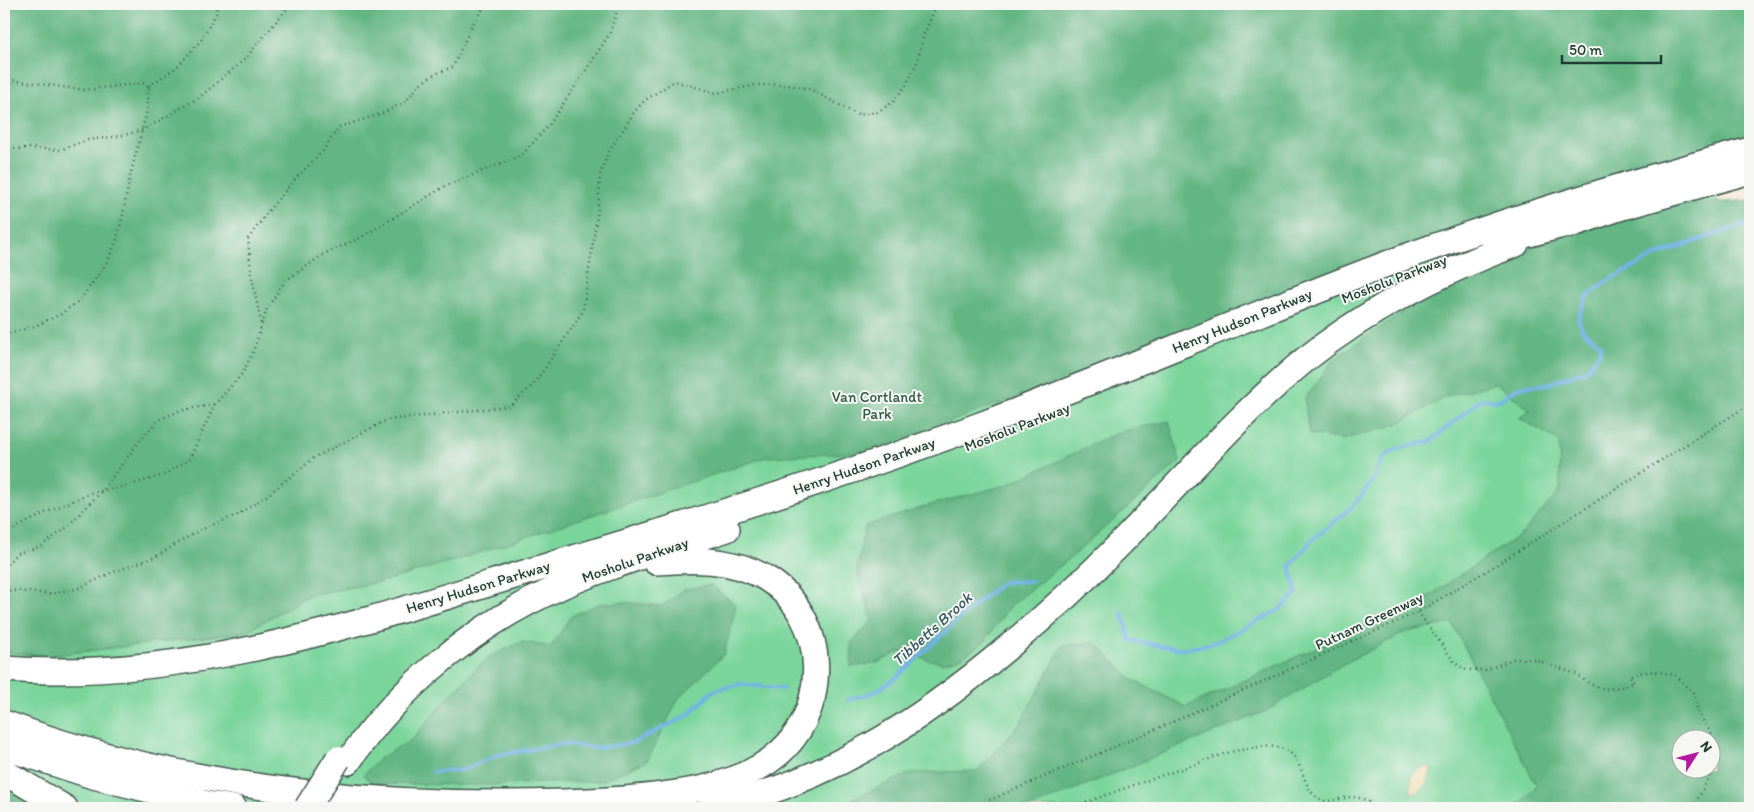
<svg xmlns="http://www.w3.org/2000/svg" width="1754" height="812" viewBox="0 0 1754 812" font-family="Itim,sans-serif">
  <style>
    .green { fill: #7ad59b; stroke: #4c8968; fill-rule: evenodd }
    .forest { fill: #63b683; stroke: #417a5c; fill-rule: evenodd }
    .sand { fill: #eeda9e; stroke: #868c69 }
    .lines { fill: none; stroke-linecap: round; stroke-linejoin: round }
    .stream { stroke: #73b2e6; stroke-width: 4 }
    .motorway-casing { stroke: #3f564c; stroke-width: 28 }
    .path { stroke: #3f564c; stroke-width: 2.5; stroke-dasharray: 1 4; stroke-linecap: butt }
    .motorway { stroke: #fff; stroke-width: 25 }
    .motorway-bridge-casing { stroke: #3f564c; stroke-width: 28; stroke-linecap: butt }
    .motorway-bridge { stroke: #fff; stroke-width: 25 }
    .labels { text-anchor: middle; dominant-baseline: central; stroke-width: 4; stroke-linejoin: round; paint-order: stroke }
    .street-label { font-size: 15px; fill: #1f3d34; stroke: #f6f6f2 }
    .park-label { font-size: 15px; fill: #315b49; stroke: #f6f6f2 }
    .water-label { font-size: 16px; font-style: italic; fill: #345a60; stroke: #f6f6f2 }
  </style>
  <rect width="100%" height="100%" fill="#f6f6f2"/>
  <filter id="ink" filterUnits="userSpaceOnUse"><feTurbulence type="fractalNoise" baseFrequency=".02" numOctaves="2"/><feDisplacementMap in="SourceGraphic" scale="10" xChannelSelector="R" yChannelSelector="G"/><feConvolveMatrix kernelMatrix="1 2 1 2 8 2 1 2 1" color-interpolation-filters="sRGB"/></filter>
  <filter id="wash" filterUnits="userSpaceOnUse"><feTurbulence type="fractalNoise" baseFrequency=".0096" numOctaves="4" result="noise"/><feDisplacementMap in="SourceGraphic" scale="20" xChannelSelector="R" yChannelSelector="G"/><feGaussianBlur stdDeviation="1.12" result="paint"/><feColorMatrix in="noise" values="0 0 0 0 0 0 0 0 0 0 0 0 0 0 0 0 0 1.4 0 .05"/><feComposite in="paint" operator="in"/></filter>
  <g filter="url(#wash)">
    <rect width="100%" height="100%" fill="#f4e7d3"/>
    <path class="green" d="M4,4H1666L1750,326V808H4ZM1682,740H1712V770H1682Z"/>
    <g class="forest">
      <polygon points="4,4 1750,4 1750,137 1586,185 869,452 766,457 466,557 385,581 309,595 245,632 47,656 4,652"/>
      <path d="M1750,200V808H1515L1537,786L1452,623L1406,632L1343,664L1266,711L1029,808H832L911,773L977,771L1020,724L1063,645L1096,643L1131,679L1186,707L1428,597L1523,533L1560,491L1559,441L1519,418L1530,410L1496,383L1448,396L1395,425L1342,440L1309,434L1305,399L1334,359L1443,285L1552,240L1659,207ZM1682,740H1712V770H1682Z"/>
      <polygon points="1169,421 1180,461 1075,554 1009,607 985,641 961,658 942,663 899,652 877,663 851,667 852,642 872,621 857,570 865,526 937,503 1007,485 1119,432"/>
      <polygon points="711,585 736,605 724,654 678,699 647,761 601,781 494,785 373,784 363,775 380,758 413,739 445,701 488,657 522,642 551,647 571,616 599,604 624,602 662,606 685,589"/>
      <polygon points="4,784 47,808 4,808"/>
    </g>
    <path class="sand" d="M1425,766L1429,767L1431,770C1429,781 1424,793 1410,793L1412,775L1415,771Z"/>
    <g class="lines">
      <g class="stream">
        <path d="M1122,612L1130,640L1160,646L1187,649L1217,642L1279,610L1297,593L1290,566L1313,539L1352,507L1372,482L1383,458L1397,449L1431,441L1481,399L1498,401L1519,387L1548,384L1586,370L1599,354L1601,345C1588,331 1585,340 1578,319L1586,298L1607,281L1657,255L1750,222"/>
        <polyline points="848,700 874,692 895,679 963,615 1003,582 1032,581"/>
        <polyline points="433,772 463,770 498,755 563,744 597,748 632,743 687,716 713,691 740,684 783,689"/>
      </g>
    </g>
  </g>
  <g filter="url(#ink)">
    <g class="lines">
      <g class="motorway-casing">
        <g id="motorway">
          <polyline points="1570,225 1619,208 1750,171"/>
          <polyline points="1495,243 1586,219"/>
          <path d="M4,669C185,683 362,622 534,570C684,525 833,480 980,425C1123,371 1264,309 1408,256C1520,215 1635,181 1750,150"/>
          <path d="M4,723C196,795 421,812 625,799C674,794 727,790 769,761C832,718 832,616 764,577C730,558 693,559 656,562"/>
          <polyline points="4,747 93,776 207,804 234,808"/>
          <path d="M348,762C400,685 478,623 562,586C615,563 672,547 727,529"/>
          <polyline points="4,772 65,808"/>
          <path d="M710,808C826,783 918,723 1007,648C1047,615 1085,580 1121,543C1182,481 1239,414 1306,359C1369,309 1441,272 1516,244"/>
        </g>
      </g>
      <g class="path">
        <polyline points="4,79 85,90 143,83 149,87"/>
        <polyline points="149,86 177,67 202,39 217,12 216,4"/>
        <polyline points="4,149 32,148 60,150 87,140 120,136 143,130 200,97 226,75 244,60 291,4"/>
        <polyline points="261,323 251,273 248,239 270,209 296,178 323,151 339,127 381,114 405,102 420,84 433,75 453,67 472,25 486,4"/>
        <polyline points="4,335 35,326 61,314 80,300 106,264 116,242 123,214 130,176 147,111 149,87"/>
        <polyline points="4,530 14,529 49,511 94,492 127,486 163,475 189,460 215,404 242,374 253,352 267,309 285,281 324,254 362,237 447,185 521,156 549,125 596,55 610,33 619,4"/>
        <polyline points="4,568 17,553 40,547 64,530 102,491 138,443 158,420 179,411 215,404"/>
        <polyline points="4,590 50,594 79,588 113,572 155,557 200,530 237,515 265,497 315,457 387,420 510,406 535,383 583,311 598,208 600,175 608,153 635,111 645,100 675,81 716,93 756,85 788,85 810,89 858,115 877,112 893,102 906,85 917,63 924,34 937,4"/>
        <polyline points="1418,612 1455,663 1466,670 1486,670 1513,659 1534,659 1576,674 1590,684 1606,689 1621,687 1634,683 1629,675 1653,671 1675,675 1694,693 1698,713 1711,733 1717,762 1693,808"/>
        <polyline points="971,808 1168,724 1418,612 1496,565 1750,404"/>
        <path d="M1072,808C1110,793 1148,780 1187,767C1204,762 1223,752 1241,750C1255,747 1277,743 1289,752C1305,764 1302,790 1320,799C1333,806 1348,790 1367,801C1371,803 1373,804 1375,808"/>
      </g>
      <use href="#motorway" class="motorway"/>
      <g class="motorway-bridge-casing">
        <polyline id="motorway-bridge" points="307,808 338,759"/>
      </g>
      <use href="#motorway-bridge" class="motorway-bridge"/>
    </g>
  </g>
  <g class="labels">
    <g class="street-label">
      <text transform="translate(1394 279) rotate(-21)">Mosholu Parkway</text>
      <text transform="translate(1242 321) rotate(-22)">Henry Hudson Parkway</text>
      <text transform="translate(1017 427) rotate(-21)">Mosholu Parkway</text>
      <text transform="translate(864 466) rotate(-19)">Henry Hudson Parkway</text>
      <text transform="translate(635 560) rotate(-19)">Mosholu Parkway</text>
      <text transform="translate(478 587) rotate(-17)">Henry Hudson Parkway</text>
      <text transform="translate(1369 621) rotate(-25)">Putnam Greenway</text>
    </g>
    <g class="park-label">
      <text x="877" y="397">Van Cortlandt<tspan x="877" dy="17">Park</tspan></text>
    </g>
    <g class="water-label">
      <text transform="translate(932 629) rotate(-42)">Tibbetts Brook</text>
    </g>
  </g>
  <rect width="1754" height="812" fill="none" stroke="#f6f6f2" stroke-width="20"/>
  <g transform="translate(1696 754) rotate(54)"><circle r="24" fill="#f6f6f2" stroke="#a0aca6"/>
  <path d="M0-4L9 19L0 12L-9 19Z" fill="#b5179e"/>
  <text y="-8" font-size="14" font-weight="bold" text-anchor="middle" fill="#1f3d34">N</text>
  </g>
  <path d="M1562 55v8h99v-8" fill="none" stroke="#1f3d34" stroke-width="2.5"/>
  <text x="1569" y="55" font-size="15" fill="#1f3d34" stroke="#f6f6f2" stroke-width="4" paint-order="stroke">50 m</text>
</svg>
